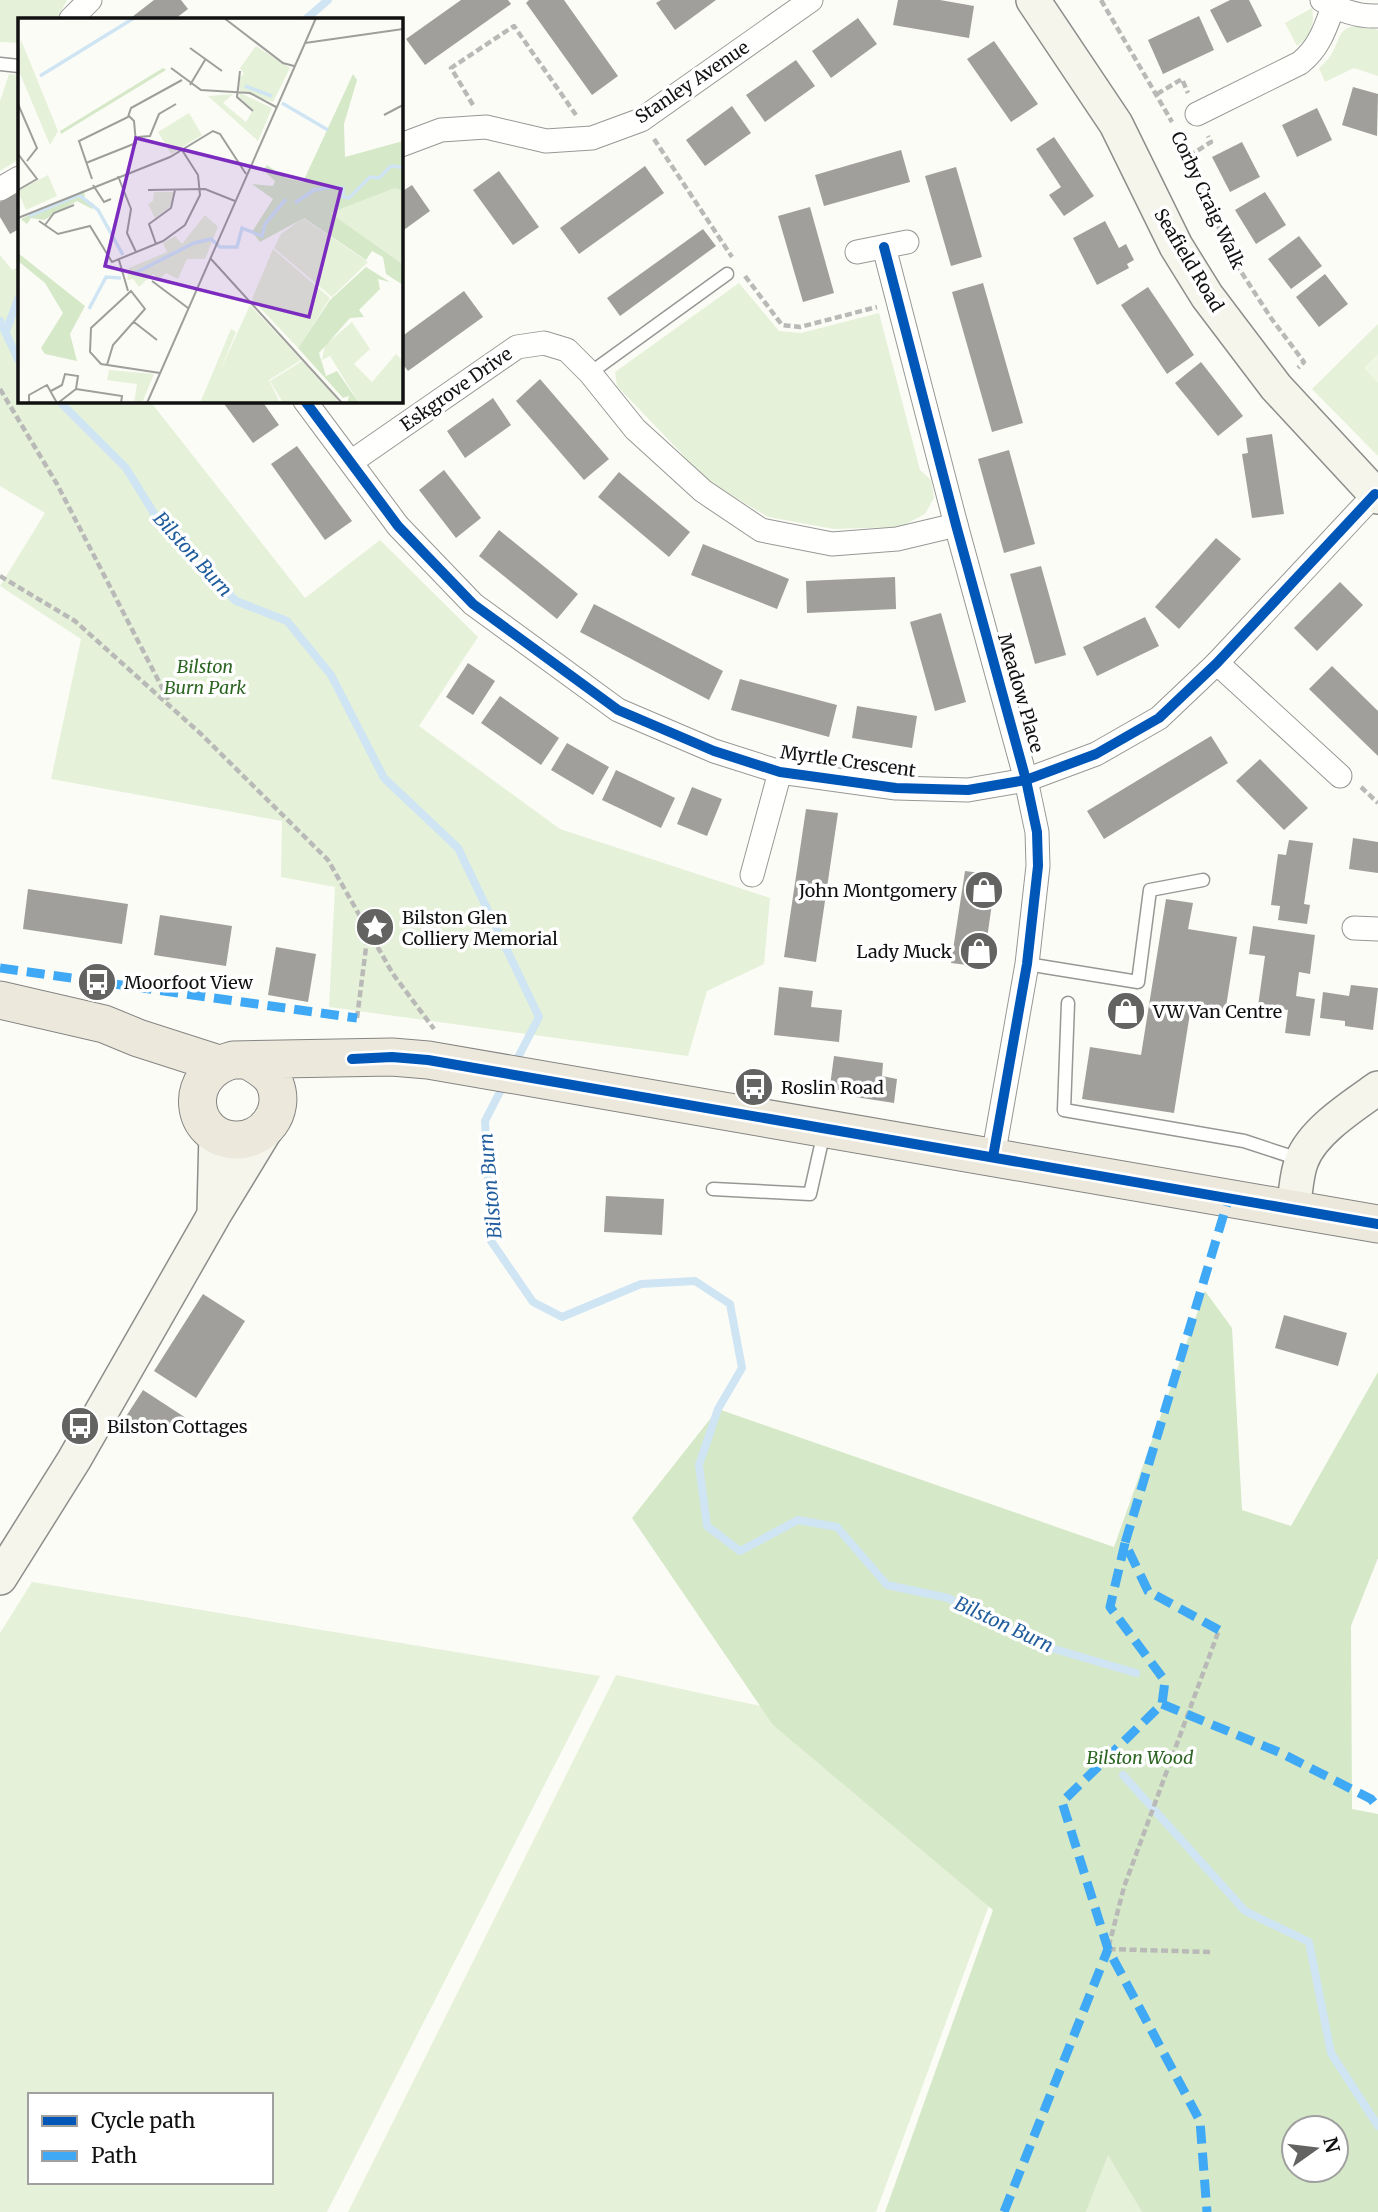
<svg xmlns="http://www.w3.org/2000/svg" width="1378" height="2212" viewBox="0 0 1378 2212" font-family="Merriweather,serif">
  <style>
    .green { fill: #e5f1d8; fill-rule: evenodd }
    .forest { fill: #d5e8c7; fill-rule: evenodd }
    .pitch { fill: #eef5e2 }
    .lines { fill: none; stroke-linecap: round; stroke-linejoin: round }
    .stream { stroke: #cfe5f4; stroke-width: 8 }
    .building { fill: #a09f9c }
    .lane-casing { stroke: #979795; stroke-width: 15 }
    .street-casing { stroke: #979795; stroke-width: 25 }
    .secondary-casing { stroke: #8d8d8b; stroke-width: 36 }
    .primary-casing { stroke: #848482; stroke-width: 39 }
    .path { stroke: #b9b9b8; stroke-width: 4.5; stroke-dasharray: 7 3.5; stroke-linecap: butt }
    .lane { stroke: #fffffe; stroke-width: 12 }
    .street { stroke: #fffffe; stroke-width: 23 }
    .secondary { stroke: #f5f5ec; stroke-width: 33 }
    .primary { stroke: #ece9dc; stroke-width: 37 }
    .quiet { stroke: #3fa9f5; stroke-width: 9; stroke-dasharray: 18 9; stroke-linecap: butt }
    .cycleway-casing { stroke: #fff; stroke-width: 15 }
    .cycleway { stroke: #0057b8; stroke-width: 10 }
    .labels { text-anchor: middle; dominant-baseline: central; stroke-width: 7; stroke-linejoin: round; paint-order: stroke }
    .street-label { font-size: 18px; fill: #111; stroke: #fff }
    .park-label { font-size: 18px; font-style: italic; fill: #2d6623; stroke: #fff }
    .poi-label { font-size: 18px; fill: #111; stroke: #fff; text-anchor: start }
    .water-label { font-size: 19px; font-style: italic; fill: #205d9d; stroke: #fff }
    .inset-river { fill: none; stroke: #cfe5f4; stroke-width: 3.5 }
    .inset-road { fill: none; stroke: #9e9e9b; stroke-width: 2 }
    .view { fill: #7b2cbf; fill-opacity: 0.15; stroke: #7b2cbf; stroke-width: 3.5 }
    .inset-edge { fill: none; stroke: #111; stroke-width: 3.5 }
  </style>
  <rect width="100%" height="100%" fill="#fcfcf7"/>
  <g class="green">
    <polygon points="0,0 67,0 57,19 19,19 19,43 0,42"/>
    <path d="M1312,8C1315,25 1311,36 1297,46L1285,23Z"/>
    <path d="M1362,25L1378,30V76L1354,68L1325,82L1319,68C1323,64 1328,60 1331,55C1342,37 1336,27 1362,25Z"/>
    <polygon points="9,74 19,75 19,159 0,171 0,101"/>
    <polygon points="0,255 12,270 19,267 19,401 150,401 305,598 380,540 478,637 419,726 560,829 770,898 764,964 707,991 688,1056 329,1007 335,887 281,877 282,821 51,779 81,639 0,586 45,513 0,486"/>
    <polygon points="739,283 779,331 801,333 879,313 920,470 931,480 934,498 925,514 900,527 834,529 768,517 708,481 617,386 615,372"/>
    <polygon points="1378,324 1378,456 1312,389"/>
    <path d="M32,1582L600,1676L327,2212H0V1633ZM30,2095H271V2182H30Z"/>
    <polygon points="616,1675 774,1709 991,1900 876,2212 348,2212"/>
    <polygon points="1108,2154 1142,2212 1086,2212"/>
  </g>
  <path class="forest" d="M1205,1291L1232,1328L1242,1510L1291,1526L1378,1372V1558L1351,1626L1352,1809L1378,1814V2212H1142L1108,2155L1086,2212H885L993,1910L773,1725L632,1518L718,1409L1114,1547ZM1294,2128H1336V2170H1294Z"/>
  <polygon class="pitch" points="1378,354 1378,383 1364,368"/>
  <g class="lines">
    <g class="stream">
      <polyline points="306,19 328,0"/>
      <polyline points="0,321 19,361"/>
      <polyline points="6,331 19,297"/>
      <polyline points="59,401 126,468 163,528 236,601 287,621 331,675 384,778 458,848 539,1017 513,1067"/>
      <polyline points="504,1084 485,1121 491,1241 533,1302 562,1317 641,1284 695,1281 730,1304 742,1368 718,1409 699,1465 707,1526 740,1551 798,1520 837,1527 887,1585 948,1598 1034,1643 1136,1673"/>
      <polyline points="1123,1775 1245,1911 1309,1942 1331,2053 1378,2126"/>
    </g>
  </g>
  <g class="building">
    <polygon points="154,0 181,0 188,9 175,19 134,19 132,17"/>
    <polygon points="461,0 508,0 511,4 425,65 406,39"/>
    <polygon points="529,0 564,0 618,76 592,95 526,3"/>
    <polygon points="661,0 716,0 675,30 656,3"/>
    <polygon points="898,0 940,0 974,6 969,38 893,25"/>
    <polygon points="1230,0 1249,0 1262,26 1227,43 1210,10"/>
    <polygon points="1199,16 1214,50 1163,74 1148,40"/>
    <polygon points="858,18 877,44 831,78 812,51"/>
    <polygon points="994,41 1038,104 1011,122 967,59"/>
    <polygon points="796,60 815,86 765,122 746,95"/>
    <polygon points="1353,87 1378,94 1377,136 1342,125"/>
    <polygon points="732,106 751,133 705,166 686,140"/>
    <polygon points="1317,108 1332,140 1297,157 1282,125"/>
    <polygon points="1054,137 1094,196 1064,216 1049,195 1061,187 1036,149"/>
    <polygon points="1242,142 1260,177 1230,192 1212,157"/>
    <polygon points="901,150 910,182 824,206 815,175"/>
    <polygon points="645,166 664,193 579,254 560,228"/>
    <polygon points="956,167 982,257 951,266 925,176"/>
    <polygon points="499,171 539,227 513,245 473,190"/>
    <polygon points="412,185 430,211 401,232 401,192"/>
    <polygon points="19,191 19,229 10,234 0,217 0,202"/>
    <polygon points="1265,192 1286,225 1256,244 1235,210"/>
    <polygon points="810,207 834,293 803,302 778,216"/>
    <polygon points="1105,221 1119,248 1126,244 1134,260 1127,264 1129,268 1097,285 1073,238"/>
    <polygon points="703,229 716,246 620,316 607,298"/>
    <polygon points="1299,236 1322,266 1291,289 1268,259"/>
    <polygon points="1325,274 1348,304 1319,327 1296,297"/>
    <polygon points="983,283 1023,423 992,432 952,292"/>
    <polygon points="1148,287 1194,355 1167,374 1121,305"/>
    <polygon points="464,291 483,317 408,371 401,362 401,337"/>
    <polygon points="1201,362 1243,416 1218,436 1175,383"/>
    <polygon points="540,379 609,459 584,480 516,401"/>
    <polygon points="493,398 511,425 465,458 447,431"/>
    <polygon points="222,401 262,401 279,425 253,443"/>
    <polygon points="1272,434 1284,514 1252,518 1242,454 1248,453 1246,438"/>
    <polygon points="297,446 352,521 325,540 271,464"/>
    <polygon points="1009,450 1035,544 1004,553 978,459"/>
    <polygon points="444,470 481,518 456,538 419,490"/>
    <polygon points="619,472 690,532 669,557 598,497"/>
    <polygon points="499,530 578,594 557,619 479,556"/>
    <polygon points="1216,538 1241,559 1179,629 1155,607"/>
    <polygon points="703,544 789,579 777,609 691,575"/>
    <polygon points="1041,566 1066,655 1035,664 1010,574"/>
    <polygon points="895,577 896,609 807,613 806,581"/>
    <polygon points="1340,582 1363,605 1317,651 1294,628"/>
    <polygon points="594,604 723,671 709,700 580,632"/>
    <polygon points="941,613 966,702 935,711 910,622"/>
    <polygon points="1145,617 1159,646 1097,676 1083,647"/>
    <polygon points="468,663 495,681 473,715 446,697"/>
    <polygon points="1332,666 1378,711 1378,756 1309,689"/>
    <polygon points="740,679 837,705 829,737 731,710"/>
    <polygon points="500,696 559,738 541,765 481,723"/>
    <polygon points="857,706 917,716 912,748 852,738"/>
    <polygon points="1211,736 1228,763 1104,839 1087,811"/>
    <polygon points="567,743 609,767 593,795 551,770"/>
    <polygon points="1260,759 1308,808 1284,830 1236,781"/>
    <polygon points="616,770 675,798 661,828 602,800"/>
    <polygon points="692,787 722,799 707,836 677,824"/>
    <polygon points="806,809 838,813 816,962 784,957"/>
    <polygon points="1353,838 1378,842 1378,873 1349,869"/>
    <polygon points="1289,840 1313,843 1304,904 1310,905 1307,924 1278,920 1280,906 1271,905 1278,854 1286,855"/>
    <polygon points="965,871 996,875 983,967 951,963"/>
    <polygon points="28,889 128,904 122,944 23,929"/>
    <polygon points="1166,899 1193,903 1188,929 1237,937 1225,1013 1191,1007 1174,1113 1082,1099 1090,1047 1141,1055"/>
    <polygon points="160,915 232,926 226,966 154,955"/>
    <polygon points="1253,926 1315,935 1310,974 1299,972 1296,996 1315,999 1310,1036 1285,1033 1288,1010 1258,1006 1265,956 1249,954"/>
    <polygon points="276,947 316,954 308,1002 268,995"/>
    <polygon points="1351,985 1378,988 1373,1030 1345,1026 1345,1021 1320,1018 1323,992 1349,996"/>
    <polygon points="779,987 813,991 811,1007 842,1010 839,1042 774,1035"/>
    <polygon points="834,1056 883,1063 882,1076 897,1079 894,1103 829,1093"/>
    <polygon points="606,1196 664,1199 662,1235 604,1232"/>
    <polygon points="203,1294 245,1321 196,1398 154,1371"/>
    <polygon points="1284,1315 1347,1333 1338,1366 1275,1348"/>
    <polygon points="143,1390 186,1418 175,1435 151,1420 144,1431 125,1418"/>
  </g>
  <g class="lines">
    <g class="lane-casing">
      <g id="lane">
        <polyline points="0,64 19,66"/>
        <polyline points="590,373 727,274"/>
        <polyline points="1027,964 1138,982 1150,890 1203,880"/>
        <polyline points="1068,1003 1064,1110 1244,1141 1302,1160"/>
        <polyline points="713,1189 810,1194 824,1132"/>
      </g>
    </g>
    <g class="street-casing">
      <g id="street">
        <path d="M1322,0C1339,10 1358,17 1378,16"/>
        <polyline points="71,19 90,0"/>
        <path d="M1197,114L1300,63C1319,48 1325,29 1333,7"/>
        <polyline points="401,145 441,130 486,127 546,141 592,138 641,120 811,0"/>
        <polyline points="0,189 19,178"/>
        <polyline points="884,247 956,525 1026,780 1037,832 1038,866 1027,964 993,1157"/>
        <polyline points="857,252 907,242"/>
        <polyline points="305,401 398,526 473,604 618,710 714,751 780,772 896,788 968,790 1026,780 1096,754 1159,718 1217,663 1375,494"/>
        <polyline points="351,462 517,347 544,343 567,350 590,373 635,429 703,491 761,530 832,544 897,539 956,525"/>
        <polyline points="1217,663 1340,776"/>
        <polyline points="752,875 780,772"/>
        <polyline points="1354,928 1378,929"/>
      </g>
    </g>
    <g class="secondary-casing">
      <g id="secondary">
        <polyline points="1033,0 1116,124 1176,246 1207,296 1276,387 1378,497"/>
        <path d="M1293,1209C1296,1193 1296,1174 1302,1160C1313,1131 1354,1105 1378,1088"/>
        <polyline points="214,1212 216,1134"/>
        <polyline points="0,1578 74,1460 214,1215 267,1128"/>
      </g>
    </g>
    <g class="primary-casing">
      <g id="primary">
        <polyline points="0,1000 104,1024 138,1038 219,1064"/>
        <path d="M247,1060C258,1066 270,1072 275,1084C286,1112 264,1141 235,1140C190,1138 181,1074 233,1060L392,1057L428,1060L1378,1224"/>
      </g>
    </g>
    <g class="path">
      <polyline points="1101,0 1172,122"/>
      <polyline points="1157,94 1182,79 1188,93"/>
      <polyline points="473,105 451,68 514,26 576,115"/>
      <polyline points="1176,130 1189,156 1229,253 1271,318 1304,362 1298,368"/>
      <polyline points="654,139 732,257"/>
      <polyline points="1189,156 1211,142 1208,136"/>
      <polyline points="745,276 782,325 800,327 877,307"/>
      <polyline points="0,389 57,484 170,703"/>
      <polyline points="0,576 75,621 201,734 328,860 393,974 434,1029"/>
      <polyline points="1361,787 1378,803"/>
      <polyline points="357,1018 368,932"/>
      <polyline points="1210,1952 1108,1949 1124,1887 1219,1630"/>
    </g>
    <use href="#lane" class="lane"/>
    <use href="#street" class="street"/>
    <use href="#secondary" class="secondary"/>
    <use href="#primary" class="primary"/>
    <g class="quiet">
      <polyline points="0,968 357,1018"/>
      <polyline points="1125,1543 1110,1607 1165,1681 1162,1704 1062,1802 1108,1949 1200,2121 1207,2212"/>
      <polyline points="1219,1630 1148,1591 1125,1543 1229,1197"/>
      <polyline points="1162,1704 1281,1753 1371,1799 1378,1808"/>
      <polyline points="1004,2212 1108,1949"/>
    </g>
    <g class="cycleway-casing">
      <g id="cycleway">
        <polyline points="884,247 956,525 1026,780 1037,832 1038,866 1027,964 993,1157"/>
        <polyline points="305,401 398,526 473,604 618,710 714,751 780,772 896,788 968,790 1026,780 1096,754 1159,718 1217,663 1375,494"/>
        <polyline points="352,1059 392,1057 428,1060 1378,1224"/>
      </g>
    </g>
    <use href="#cycleway" class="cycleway"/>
  </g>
  <defs>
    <g id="shop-disc" transform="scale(2.0125)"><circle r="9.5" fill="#636362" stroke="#fff"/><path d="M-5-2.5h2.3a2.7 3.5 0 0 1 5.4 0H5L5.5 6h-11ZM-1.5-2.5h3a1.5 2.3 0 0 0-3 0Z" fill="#fff"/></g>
    <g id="sight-disc" transform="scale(2.0125)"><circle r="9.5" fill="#636362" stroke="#fff"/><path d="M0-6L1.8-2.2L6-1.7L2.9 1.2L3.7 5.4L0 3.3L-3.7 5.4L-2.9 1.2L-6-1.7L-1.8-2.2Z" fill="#fff"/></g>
    <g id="bus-disc" transform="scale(2.0125)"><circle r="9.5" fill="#636362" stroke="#fff"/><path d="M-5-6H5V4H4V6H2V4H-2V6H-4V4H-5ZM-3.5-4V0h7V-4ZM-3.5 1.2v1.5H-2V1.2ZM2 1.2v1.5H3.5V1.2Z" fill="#fff"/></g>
  </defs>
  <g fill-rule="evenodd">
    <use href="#shop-disc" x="984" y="890"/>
    <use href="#sight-disc" x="375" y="927"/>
    <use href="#shop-disc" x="979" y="951"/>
    <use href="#bus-disc" x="97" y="982"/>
    <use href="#shop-disc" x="1126" y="1011"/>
    <use href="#bus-disc" x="754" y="1087"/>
    <use href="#bus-disc" x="80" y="1426"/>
  </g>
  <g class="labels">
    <g class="street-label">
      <text transform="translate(692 82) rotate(-34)">Stanley Avenue</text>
      <text transform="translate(1208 200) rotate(65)">Corby Craig Walk</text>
      <text transform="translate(1189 260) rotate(59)">Seafield Road</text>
      <text transform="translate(456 389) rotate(-35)">Eskgrove Drive</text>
      <text transform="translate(1021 693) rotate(74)">Meadow Place</text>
      <text transform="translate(848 761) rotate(8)">Myrtle Crescent</text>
    </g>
    <g class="park-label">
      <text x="205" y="666">Bilston<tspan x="205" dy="21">Burn Park</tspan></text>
      <text x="1140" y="1757">Bilston Wood</text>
    </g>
    <g class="poi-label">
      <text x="957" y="890" text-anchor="end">John Montgomery</text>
      <text x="402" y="917">Bilston Glen<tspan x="402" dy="21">Colliery Memorial</tspan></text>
      <text x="952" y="951" text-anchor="end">Lady Muck</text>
      <text x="124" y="982">Moorfoot View</text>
      <text x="1153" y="1011">VW Van Centre</text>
      <text x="781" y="1087">Roslin Road</text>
      <text x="107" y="1426">Bilston Cottages</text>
    </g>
    <g class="water-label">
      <text transform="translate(193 554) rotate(48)">Bilston Burn</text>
      <text transform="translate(490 1186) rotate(-95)">Bilston Burn</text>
      <text transform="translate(1004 1624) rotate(25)">Bilston Burn</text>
    </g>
  </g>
  <g transform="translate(18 18)">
    <rect width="385" height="385" fill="#fcfcf7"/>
    <path d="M3,22L40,113L32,127L0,51ZM238,28L272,50L255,84L220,72L221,60L226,56L222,50ZM222,75L254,90L240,123L190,78L215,76L205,85L228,104L235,92L221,79ZM171,95L184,117L153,136L140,114ZM30,157L39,178L8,192L0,173ZM377,170L385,173L383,245L311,195ZM136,174H156L152,189L137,200L130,186L135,183ZM187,197L200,209L187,241H169L160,261L148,255L141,261L135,256L121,269L115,261L109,262L111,250L149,234L145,225L157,218L164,226ZM285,200L350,244L314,279L256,230L263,216ZM255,231L312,280L280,330L234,281ZM232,287L283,342L251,362L262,385H182L213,311L218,314L202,353ZM334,304L352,331L336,346L354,364L378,336L385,343L384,383L341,385L312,338L304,342L307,327ZM284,343L317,379L320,385H265L252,363ZM91,352L136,356L124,385H116L119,366L89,362Z" fill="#e5f1d8"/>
    <path d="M145,50L148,52L43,116L42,113ZM335,56L339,62L326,106L327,139L385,123V173L377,170L312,195L383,245L385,267L368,256L365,239L354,233L348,242L286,200L242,224L234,214L255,181L234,166L255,168L257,163L245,152L249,147L268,160L285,164ZM66,172L67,180L77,187L74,191L59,183L26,202L13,200L9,206L3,201ZM0,235L67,288L52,316L59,343L27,336L23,330L45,295L27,265L0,243ZM348,249L372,264L360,261L362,271L341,292L346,299L332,300L301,335L308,358L319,353L341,385H329L331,378L325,380L280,330L312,282Z" fill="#d5e8c7"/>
    <path class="inset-river" d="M22,58L116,0M227,68L254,78M264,85L310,112M277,185L296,172L316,169L325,170V179L331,180L352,159L361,160L373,148L385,149M11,198L61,177L80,192L105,237M115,256L176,225L193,221L202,229H219L224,210L244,218L247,206L268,181M71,291L88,259L103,260"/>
    <path class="inset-road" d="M206,0L265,45L276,48M287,25L385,11M172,30L204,53M153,50L183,72L232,75L258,89M222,53L219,79L235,93M172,67L187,42M0,86L19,130L9,143M366,97L385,87M120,119L132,118L141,96L158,86M0,136L19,161L0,172M68,145L118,125L116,103L111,98M100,158L113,191L109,215L118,234M74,161L61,123L110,99L113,90L164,62M75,167L86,184L93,181M130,172L187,171L217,183M0,200L152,139L195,113L202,116L228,156M21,203L40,216L72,208L94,244L145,223L167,207L182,177L180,157L164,132M27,207L36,195L56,187M138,226L131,206L153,190L157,172M193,241L324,385M101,242L110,273M134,263L170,290M116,304L139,322M89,347L95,327L127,291L113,273L73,310L72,334L83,346L142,355M58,371L104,378L103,385M33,373L44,367L47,356L60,358L58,371L40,385M11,385V377L29,367L39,385M129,385L298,0"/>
    <path class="view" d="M118,120L323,171L291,299L87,248Z"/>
    <rect width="385" height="385" class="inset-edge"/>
  </g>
  <rect x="28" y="2093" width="245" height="91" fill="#ffffff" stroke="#a0a0a0" stroke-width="2"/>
  <rect x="42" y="2116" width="35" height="10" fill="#0057b8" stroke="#a0a0a0" stroke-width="2"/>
  <text x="91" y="2128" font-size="21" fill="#111111">Cycle path</text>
  <rect x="42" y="2151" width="35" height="10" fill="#3fa9f5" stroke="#a0a0a0" stroke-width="2"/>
  <text x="91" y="2163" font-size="21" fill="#111111">Path</text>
  <g transform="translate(1315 2149) rotate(76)"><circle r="33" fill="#ffffff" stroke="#a0a0a0" stroke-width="2"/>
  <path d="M0-5L12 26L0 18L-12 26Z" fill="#636362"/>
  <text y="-10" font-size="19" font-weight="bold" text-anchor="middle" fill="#111111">N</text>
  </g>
</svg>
